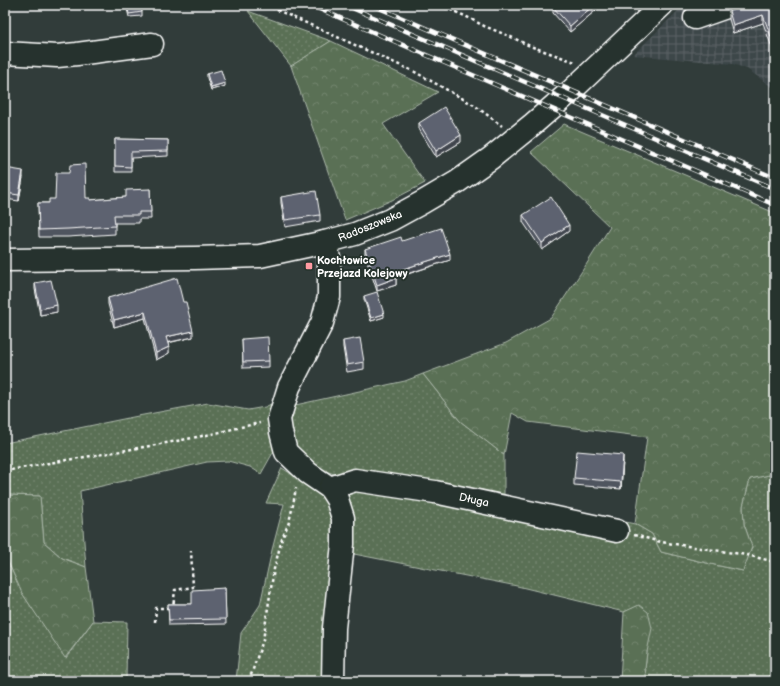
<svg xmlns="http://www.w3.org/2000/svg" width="780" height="686" viewBox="0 0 780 686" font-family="'Balsamiq Sans',sans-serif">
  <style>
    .industrial { fill: url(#industrial-grid) }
    .green { fill: url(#green-dots); stroke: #acb8aa }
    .forest { fill: url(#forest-crowns); stroke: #acb8aa }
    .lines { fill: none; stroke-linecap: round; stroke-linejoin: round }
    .minor-casing { stroke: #fff; stroke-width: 25 }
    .path { stroke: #fff; stroke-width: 2.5; stroke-dasharray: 3 3; stroke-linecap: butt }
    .minor { stroke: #26332d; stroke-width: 22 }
    .rail-casing { stroke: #fff; stroke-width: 4.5 }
    .rail { stroke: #26332d; stroke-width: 3; stroke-dasharray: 9; stroke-linecap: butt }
    .wall { fill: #50545f; stroke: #fff }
    .shaded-wall { fill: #41454e; stroke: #fff }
    .building { fill: #5d626f; stroke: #fff }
    .poi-dot { fill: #ff9aa2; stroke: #26332d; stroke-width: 1.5 }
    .labels { text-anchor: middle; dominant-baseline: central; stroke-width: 4; stroke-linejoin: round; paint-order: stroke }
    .street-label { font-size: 11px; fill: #fff; stroke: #26332d }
    .poi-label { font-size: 11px; font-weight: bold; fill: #fff; stroke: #26332d; text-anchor: start }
  </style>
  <defs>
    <pattern id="industrial-grid" width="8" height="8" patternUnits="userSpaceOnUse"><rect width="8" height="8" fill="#3e474a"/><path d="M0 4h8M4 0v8" fill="none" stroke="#5b6365"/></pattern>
    <pattern id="green-dots" width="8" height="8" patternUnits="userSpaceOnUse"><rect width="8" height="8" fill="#5a7055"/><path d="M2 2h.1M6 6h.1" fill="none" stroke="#73856e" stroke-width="1.8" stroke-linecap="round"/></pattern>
    <pattern id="forest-crowns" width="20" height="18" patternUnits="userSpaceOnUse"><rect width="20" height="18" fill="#5a7055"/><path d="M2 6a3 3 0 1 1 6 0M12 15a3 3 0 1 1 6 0" fill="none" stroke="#73856e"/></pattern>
  </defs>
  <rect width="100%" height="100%" fill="#313c3a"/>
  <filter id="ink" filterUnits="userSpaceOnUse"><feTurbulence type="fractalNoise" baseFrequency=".025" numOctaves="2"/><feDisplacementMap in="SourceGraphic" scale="8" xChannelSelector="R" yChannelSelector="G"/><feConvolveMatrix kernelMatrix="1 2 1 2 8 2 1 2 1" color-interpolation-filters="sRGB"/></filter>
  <g filter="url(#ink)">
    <polygon class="industrial" points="684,5 775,5 775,89 747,69 733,64 633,55"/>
    <g class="green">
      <polygon points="248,11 331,41 291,66"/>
      <polygon points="423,374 460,421 504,455 504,497 635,524 652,534 661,552 715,565 743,571 752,547 744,524 743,506 750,479 774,474 775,475 775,681 647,681 645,669 647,652 639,606 624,612 517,586 354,554 350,521 337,475 320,469 299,456 288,423 291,406 405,381"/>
      <polygon points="208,403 248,410 265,407 273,403 275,449 261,474 250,467 228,461 207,462 80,491 86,567 62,558 44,542 40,496 5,495 5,443 138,416"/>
      <polygon points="282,468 318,491 334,515 327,681 236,681 241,633 260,605 272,550 284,504 266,503"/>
      <polygon points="5,555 22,593 66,658 93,621 127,622 126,681 5,681"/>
    </g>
    <g class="forest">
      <polygon points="331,41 438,92 383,124 425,183 392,200 345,220 291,66"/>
      <polygon points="564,124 775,213 775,475 774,474 750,479 743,506 744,524 752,547 743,571 715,565 661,552 652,534 635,524 647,437 528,422 512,413 504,455 460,421 423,374 506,343 551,318 586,265 610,227 531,152"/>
      <polygon points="5,495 40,496 44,542 62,558 86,567 93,621 65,658 22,593 5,555"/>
      <polygon points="639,605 648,612 652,628 647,652 645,669 647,681 620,681 624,612"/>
    </g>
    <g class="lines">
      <g class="minor-casing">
        <g id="minor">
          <polyline points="695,18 732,5"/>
          <polyline points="5,53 57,56 77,54 152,44"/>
          <polyline points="325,242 329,258 329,297 322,323 289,387 279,419 281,432 286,452 308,473 330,488 337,499 343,518 343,544 334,628 333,681"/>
          <polyline points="5,260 195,258 260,256 325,242 355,234 390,220 423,202 457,182 491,158 533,124 571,91 662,5"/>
          <polyline points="330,488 355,480 435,492 617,531"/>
        </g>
      </g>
      <g class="path">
        <polyline points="266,5 415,72 474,105 502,126"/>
        <polyline points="439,5 465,16 484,26 509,36 530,46 575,62"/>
        <path d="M5,471C69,459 133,450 197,437C218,433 239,427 260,423"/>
        <polyline points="634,535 661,542 747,555 775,562"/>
        <polyline points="155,622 156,608 173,608 175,590 193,587 191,551"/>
        <polyline points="249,681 263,640 274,569 282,539 289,522 293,505 296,488"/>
      </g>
      <use href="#minor" class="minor"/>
      <g class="rail-casing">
        <g id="rail">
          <polyline points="310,5 775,205"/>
          <polyline points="345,5 775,189"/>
          <polyline points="372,5 775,178"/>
        </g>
      </g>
      <use href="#rail" class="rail"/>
    </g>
    <g class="wall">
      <polygon points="126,5 141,5 142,12 142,16 129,17"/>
      <polygon points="555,5 602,5 570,32 553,13 553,7"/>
      <polygon points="775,5 774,53 763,23 733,33 729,19 729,11"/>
      <polygon points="207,74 225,86 211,90 207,78"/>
      <polygon points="419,123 461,142 436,157 419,129"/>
      <polygon points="115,139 168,140 168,156 131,158 131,172 115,172"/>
      <polygon points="5,168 23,177 19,201 5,199"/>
      <polygon points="150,189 151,219 139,219 139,223 115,223 115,234 68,237 39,237 38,203 49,203 86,198 90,200 126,197"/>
      <polygon points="281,197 320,215 320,221 285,227 281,203"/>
      <polygon points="523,215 569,231 542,250 523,222"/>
      <polygon points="402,241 450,260 396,278 396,285 377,291 365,255 365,249"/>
      <polygon points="35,283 57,312 40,315 35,289"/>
      <polygon points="364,296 384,317 371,321 364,299"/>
      <polygon points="108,298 183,302 193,337 168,343 169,353 156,360 145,318 114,327 108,304"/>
      <polygon points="242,339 269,361 269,367 243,368"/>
      <polygon points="343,341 364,362 364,369 347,372 343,347"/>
      <polygon points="623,461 621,489 574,485 574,478"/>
      <polygon points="225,588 226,624 169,625 168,604 192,604"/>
    </g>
    <g class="shaded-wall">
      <polygon points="594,5 602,5 570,32 570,26"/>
      <polygon points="763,15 763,23 733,33 733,25"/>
      <polygon points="775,44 775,52 774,53 774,45"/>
      <polygon points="225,83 225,86 211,90 211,87"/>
      <polygon points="461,135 461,142 436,157 436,151"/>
      <polygon points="23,171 23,177 19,201 19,195"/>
      <polygon points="569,225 569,231 542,250 542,243"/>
      <polygon points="450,254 450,260 394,278 394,272"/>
      <polygon points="396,278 396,285 377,291 377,285"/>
      <polygon points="57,305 57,312 40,315 40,309"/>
      <polygon points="145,312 145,318 114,327 114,320"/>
      <polygon points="384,314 384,317 371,321 371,318"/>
      <polygon points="193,331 193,337 166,343 166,337"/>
      <polygon points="169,347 169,353 156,360 156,353"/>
      <polygon points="623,455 623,461 621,489 621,482"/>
    </g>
    <g class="building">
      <polygon points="127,5 141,5 142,12 129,14"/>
      <polygon points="555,5 594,5 570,26 553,7"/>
      <polygon points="741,5 775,5 775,44 774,45 763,15 733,25 729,11 736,9"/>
      <polygon points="221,70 225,83 211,87 207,74"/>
      <polygon points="444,107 461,135 436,151 419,123"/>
      <polygon points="115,139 168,140 168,151 131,152 131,167 115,166"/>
      <polygon points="85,164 86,198 90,198 90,200 126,197 126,190 150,189 151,212 139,212 139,215 114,215 115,226 68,229 39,230 38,203 49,203 49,199 55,199 56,173 69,173 70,165"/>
      <polygon points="5,168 23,171 19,195 5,193"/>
      <polygon points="316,191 320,215 285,220 281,197"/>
      <polygon points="551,197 569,225 542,243 523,215"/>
      <polygon points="441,228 450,254 394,272 396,278 377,285 365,249 401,237 402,241"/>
      <polygon points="177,278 183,302 186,302 193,331 166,337 169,347 156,353 145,312 114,320 108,298"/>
      <polygon points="51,280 57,305 40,309 35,283"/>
      <polygon points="377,292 384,314 371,318 364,296"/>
      <polygon points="268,337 269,361 243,362 242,339"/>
      <polygon points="360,338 364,362 347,365 343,341"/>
      <polygon points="577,451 623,455 621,482 574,478"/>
      <polygon points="225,588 226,619 169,620 168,604 192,604 192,590"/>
    </g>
  </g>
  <rect class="poi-dot" x="305" y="262" width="8" height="8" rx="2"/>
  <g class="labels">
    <g class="street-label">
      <text transform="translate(370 226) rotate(-22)">Radoszowska</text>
      <text transform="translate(474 500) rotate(12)">Długa</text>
    </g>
    <g class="poi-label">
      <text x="317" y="260">Kochłowice<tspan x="317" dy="13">Przejazd Kolejowy</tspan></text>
    </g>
  </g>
  <rect width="780" height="686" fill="none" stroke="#26332d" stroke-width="20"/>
  <rect x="10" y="10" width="760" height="666" fill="none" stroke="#fff" stroke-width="1.5" filter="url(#ink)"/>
</svg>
